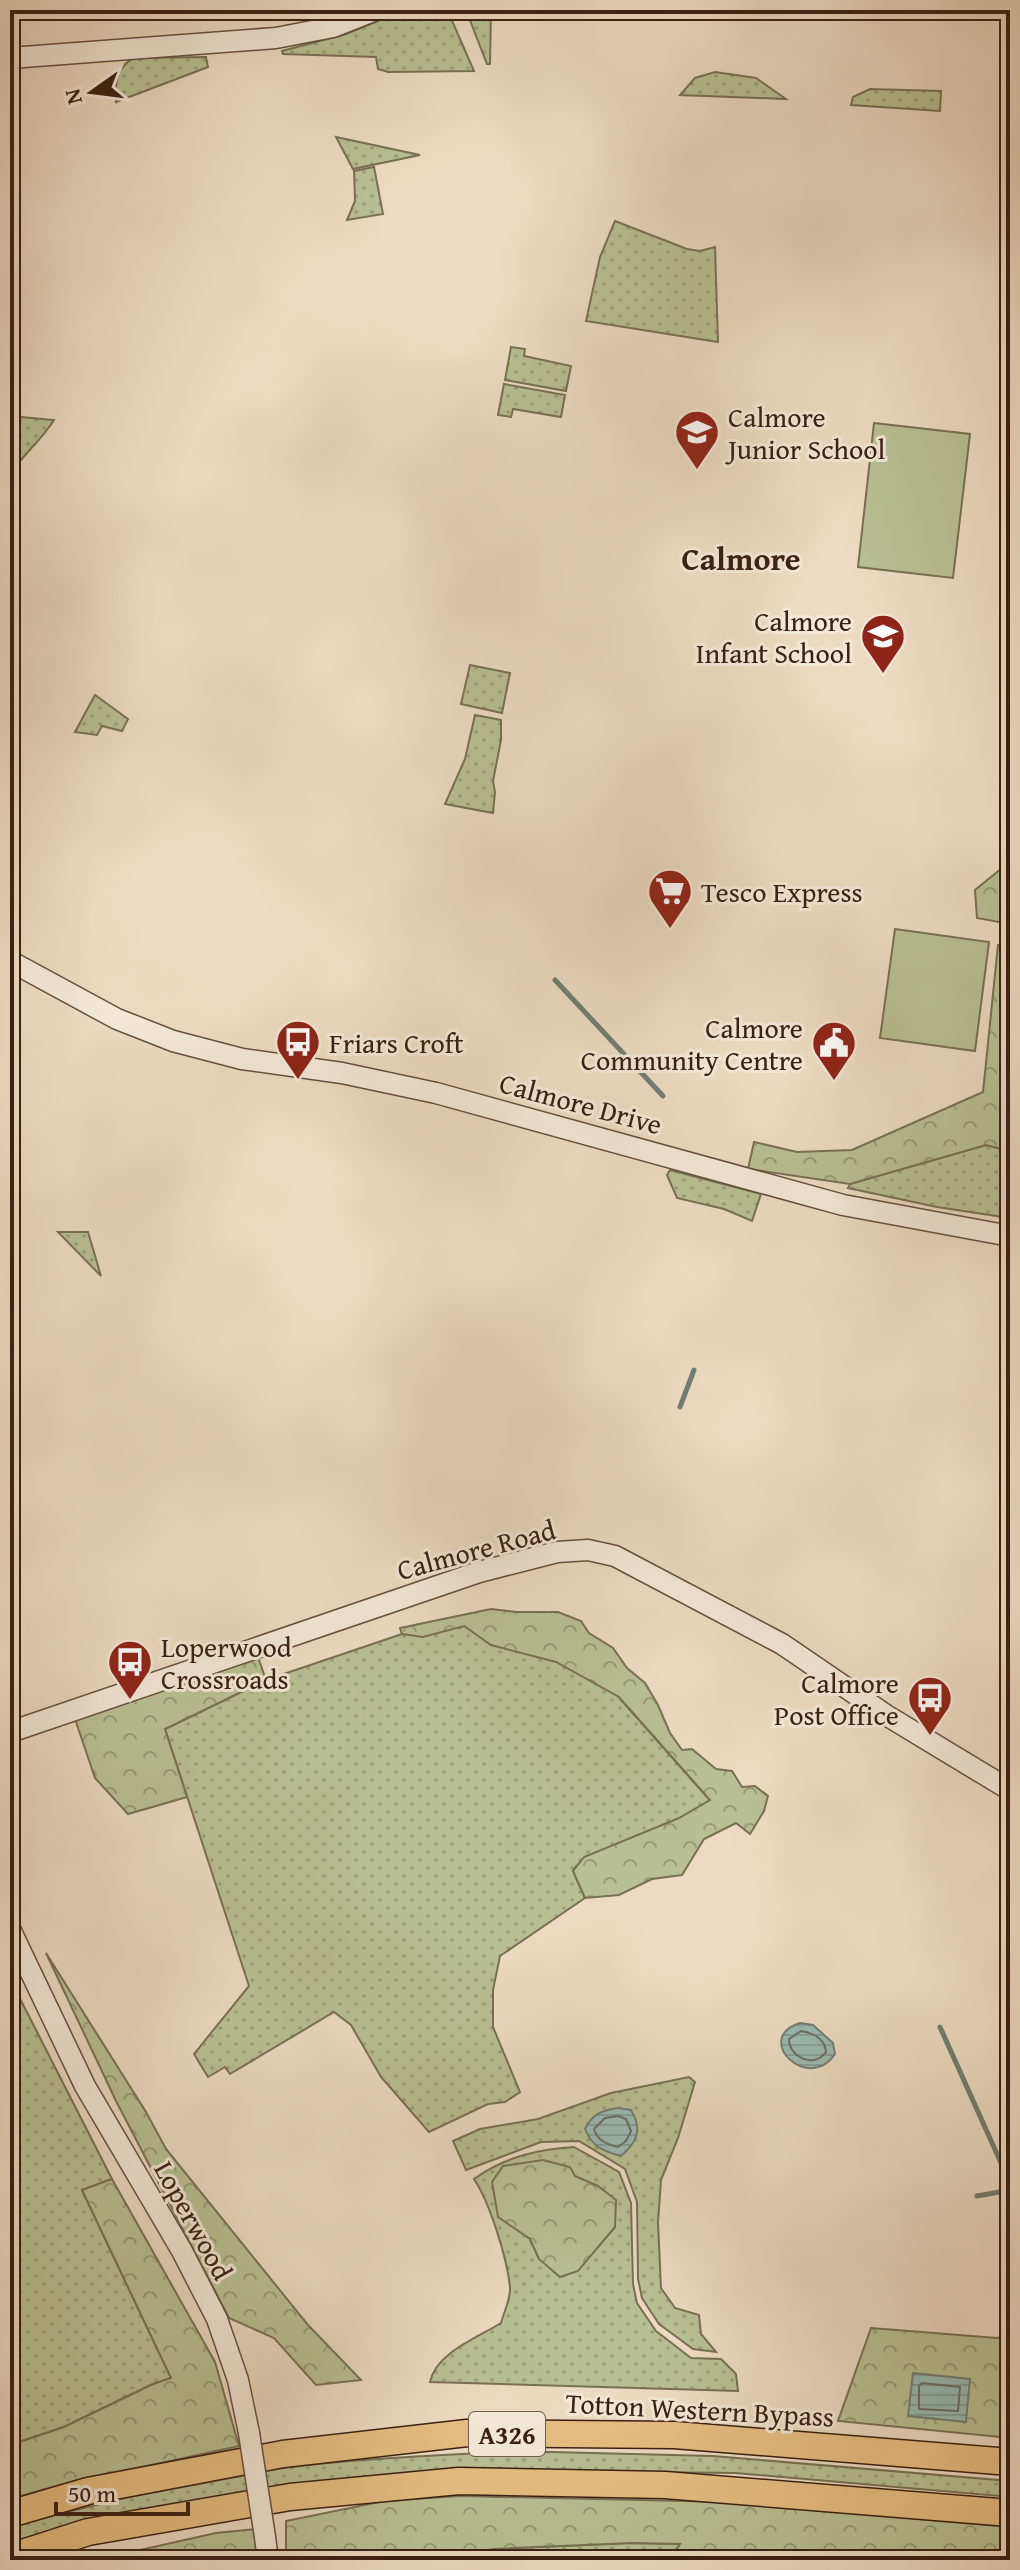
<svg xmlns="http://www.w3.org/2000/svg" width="1020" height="2570" viewBox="0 0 1020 2570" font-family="'Gentium Book Plus',serif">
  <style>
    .grass { fill: url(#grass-dots); stroke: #797053; stroke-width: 2; fill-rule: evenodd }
    .forest { fill: url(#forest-crowns); stroke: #797053; stroke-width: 2 }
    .pitch { fill: #b8c093; stroke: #797053; stroke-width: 2 }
    .water { fill: url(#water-rules); stroke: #737d73; stroke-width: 2 }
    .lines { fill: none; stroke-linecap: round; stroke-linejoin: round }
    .shore { stroke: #6a6e63; stroke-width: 2 }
    .stream { stroke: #737d73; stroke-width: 5 }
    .minor-casing { stroke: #664f3f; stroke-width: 23 }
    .major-casing { stroke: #3a2013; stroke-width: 29 }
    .minor { stroke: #f3e8d7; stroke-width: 20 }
    .major { stroke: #e6be81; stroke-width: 26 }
    .minor-bridge-casing { stroke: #664f3f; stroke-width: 23; stroke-linecap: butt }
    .minor-bridge { stroke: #f3e8d7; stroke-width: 20 }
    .labels { text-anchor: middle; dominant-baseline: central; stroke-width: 6; stroke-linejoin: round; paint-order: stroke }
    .shield { fill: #f3e8d7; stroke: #725c4e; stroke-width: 2 }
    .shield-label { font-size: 26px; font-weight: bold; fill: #3a2013 }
    .poi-label { font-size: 28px; fill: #3a2013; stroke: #f3e8d7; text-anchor: start }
    .street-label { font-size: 28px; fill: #3a2013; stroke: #f3e8d7 }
    .quarter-label { font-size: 32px; font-weight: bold; fill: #3a2013; stroke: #f3e8d7 }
  </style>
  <defs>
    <pattern id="grass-dots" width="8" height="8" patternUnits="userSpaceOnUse" patternTransform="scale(2)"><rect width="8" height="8" fill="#b8c093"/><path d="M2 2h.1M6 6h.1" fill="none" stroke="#979c77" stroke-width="1.8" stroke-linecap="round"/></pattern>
    <pattern id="forest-crowns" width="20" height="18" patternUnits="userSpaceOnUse" patternTransform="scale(2)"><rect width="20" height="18" fill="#b8c093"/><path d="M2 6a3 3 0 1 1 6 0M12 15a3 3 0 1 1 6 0" fill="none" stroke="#979c77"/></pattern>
    <pattern id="water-rules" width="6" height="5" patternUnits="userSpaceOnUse" patternTransform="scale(2)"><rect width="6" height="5" fill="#99bbb3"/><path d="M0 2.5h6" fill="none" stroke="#85a099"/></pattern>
  </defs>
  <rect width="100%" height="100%" fill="#ecdbc2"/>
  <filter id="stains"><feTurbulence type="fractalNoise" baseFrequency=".0025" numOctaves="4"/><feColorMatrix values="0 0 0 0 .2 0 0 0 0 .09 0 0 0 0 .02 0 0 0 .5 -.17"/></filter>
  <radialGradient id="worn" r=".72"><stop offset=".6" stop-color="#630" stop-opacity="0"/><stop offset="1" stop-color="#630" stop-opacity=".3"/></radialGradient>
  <g class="grass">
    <polygon points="405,10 444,10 450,16 474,71 388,72 378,69 376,57 283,54 282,51 346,34"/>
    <polygon points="466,10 491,10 490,64 487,64"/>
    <path d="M206,57L208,67L116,102C115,83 116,67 134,58Z"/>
    <polygon points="715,72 756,78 786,99 680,95 695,78"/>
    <polygon points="870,89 941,91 940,111 851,105 853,97"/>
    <polygon points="336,137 420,155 353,169"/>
    <polygon points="374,167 383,214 347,220 355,201 354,171"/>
    <polygon points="615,221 687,249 700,251 715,247 718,342 586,321 600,257"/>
    <polygon points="511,347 525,349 524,356 571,366 566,391 505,380"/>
    <polygon points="504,384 565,395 561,417 513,409 511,417 498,415"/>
    <path d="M10,416L54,420C41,441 22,455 10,475Z"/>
    <polygon points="470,665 510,673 502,713 461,704"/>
    <polygon points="95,695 128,719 122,731 102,726 97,735 75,732"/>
    <polygon points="475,715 501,720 501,740 493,781 495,792 493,813 445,804 465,759"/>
    <polygon points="986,1145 1010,1151 1010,1218 937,1207 848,1188 850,1184"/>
    <polygon points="670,1170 761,1194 752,1221 724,1209 677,1198 667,1175"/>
    <polygon points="58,1232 88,1232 101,1276"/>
    <polygon points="489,1617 568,1640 715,1806 707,1818 576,1866 573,1871 585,1898 500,1956 493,1990 493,2027 520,2092 505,2102 488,2104 429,2132 381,2077 351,2025 334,2012 230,2074 225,2067 208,2077 194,2054 249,1986 165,1729 266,1680 402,1634"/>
    <polygon points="10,1979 112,2179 82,2190 171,2378 153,2384 64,2427 10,2445"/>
    <polygon points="689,2077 695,2082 678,2138 661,2180 658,2222 661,2288 675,2308 699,2315 701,2334 716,2352 693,2349 659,2324 642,2298 638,2279 637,2202 625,2169 579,2141 541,2142 466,2170 453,2141 480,2129 538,2119 611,2093"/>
    <path d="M574,2147L619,2172L631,2203L633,2284L637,2303L656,2331L691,2358L721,2359L736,2374L738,2391L430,2382C436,2353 477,2338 501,2323C504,2312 511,2298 510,2287C507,2258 490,2203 474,2179C505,2157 538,2149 574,2147ZM574,2176L598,2186L615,2227L597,2247L539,2259L530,2239Z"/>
    <path d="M511,2451L713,2456L1010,2481V2497L735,2473L456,2470L10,2545V2527C86,2507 165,2487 243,2474C331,2459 422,2457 511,2451Z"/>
    <polygon points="631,2543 680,2544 671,2560 434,2560 493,2549"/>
  </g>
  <g class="forest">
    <polygon points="1010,836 1010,924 977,918 975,890 1002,868"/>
    <polygon points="998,945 1010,948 1010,1151 986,1145 850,1184 748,1169 754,1142 797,1152 852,1150 983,1092"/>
    <polygon points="491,1609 517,1612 558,1612 581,1621 589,1633 613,1648 627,1668 645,1683 658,1705 670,1733 682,1750 692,1749 716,1769 732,1771 742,1787 755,1786 768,1796 764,1811 750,1834 736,1823 704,1839 682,1875 652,1879 619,1895 585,1898 573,1871 584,1857 679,1818 710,1800 619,1697 556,1662 491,1645 464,1626 423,1637 402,1634 400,1628"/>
    <polygon points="258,1657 266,1680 165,1729 187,1797 128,1814 95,1778 75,1719"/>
    <polygon points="46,1953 146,2112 166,2149 308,2325 361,2380 316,2385 274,2338 229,2318 116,2101"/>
    <polygon points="543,2160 570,2167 575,2176 598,2186 616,2200 615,2227 578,2271 560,2277 539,2259 530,2239 498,2217 492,2182 503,2166"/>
    <polygon points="112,2179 215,2362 239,2446 60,2485 10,2499 10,2445 64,2427 153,2384 171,2378 82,2190"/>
    <polygon points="871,2328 997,2338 1010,2336 1010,2438 838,2421"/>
    <polygon points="459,2496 727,2502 1010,2527 1010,2560 671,2560 680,2544 631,2543 493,2549 434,2560 286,2560 286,2521 384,2501"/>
    <polygon points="257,2529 257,2560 95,2560 216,2533"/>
  </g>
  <g class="pitch">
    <polygon points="874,423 970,434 953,578 858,567"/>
    <polygon points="895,929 989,942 975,1051 880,1038"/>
  </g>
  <g class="water">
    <path d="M800,2023L813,2025L833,2043L835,2054C808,2094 752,2038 800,2023Z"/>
    <path d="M618,2108L631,2110C643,2130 637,2142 621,2156C603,2151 592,2147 585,2129C592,2114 603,2110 618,2108Z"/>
    <polygon points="913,2373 970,2379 966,2422 908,2416"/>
  </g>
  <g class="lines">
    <g class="shore">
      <path d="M801,2031C813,2033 825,2039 826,2052C814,2069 789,2057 789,2039Z"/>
      <path d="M618,2116L626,2119L631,2131L626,2141L618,2147C608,2145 597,2140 594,2129L605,2118Z"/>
      <polygon points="922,2383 960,2387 958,2411 919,2409 919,2386"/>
    </g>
    <g class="stream">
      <polyline points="555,980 663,1096"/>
      <polyline points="680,1407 694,1370"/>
      <polyline points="940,2027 1010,2183"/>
      <polyline points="977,2196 1005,2191 1010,2185"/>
    </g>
    <g class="minor-casing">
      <g id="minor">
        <polyline points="10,58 276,38 333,27 376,10"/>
        <polyline points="10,961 117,1019 173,1041 242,1059 342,1073 436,1093 843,1205 1010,1236"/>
        <polyline points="10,1732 479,1572 557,1552 588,1550 615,1556 782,1644 886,1715 1010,1790"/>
        <polyline points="10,1929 85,2086 182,2251 217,2319 238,2380 249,2433"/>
        <polyline points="265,2537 268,2560"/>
      </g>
    </g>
    <g class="major-casing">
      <g id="major">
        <polyline points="10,2514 88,2491 283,2454 467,2433 674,2435 1010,2462"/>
        <polyline points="10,2557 88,2532 290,2497 459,2481 665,2485 1010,2513"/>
      </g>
    </g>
    <use href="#minor" class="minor"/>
    <use href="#major" class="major"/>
    <g class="minor-bridge-casing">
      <polyline id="minor-bridge" points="249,2433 265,2537"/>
    </g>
    <use href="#minor-bridge" class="minor-bridge"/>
  </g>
  <defs>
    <g id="school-pin" transform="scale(2.3)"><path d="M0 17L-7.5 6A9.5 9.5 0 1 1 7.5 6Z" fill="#8f2418" stroke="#f3e8d7"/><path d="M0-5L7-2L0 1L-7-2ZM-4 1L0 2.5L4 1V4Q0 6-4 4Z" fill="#fff"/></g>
    <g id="supermarket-pin" transform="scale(2.3)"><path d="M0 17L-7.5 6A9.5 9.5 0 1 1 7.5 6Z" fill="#8f2418" stroke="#f3e8d7"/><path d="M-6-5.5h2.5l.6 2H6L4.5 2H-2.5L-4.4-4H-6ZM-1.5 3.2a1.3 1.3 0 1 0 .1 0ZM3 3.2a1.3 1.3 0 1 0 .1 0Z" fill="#fff"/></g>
    <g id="bus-pin" transform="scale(2.3)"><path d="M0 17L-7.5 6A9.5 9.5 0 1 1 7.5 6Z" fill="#8f2418" stroke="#f3e8d7"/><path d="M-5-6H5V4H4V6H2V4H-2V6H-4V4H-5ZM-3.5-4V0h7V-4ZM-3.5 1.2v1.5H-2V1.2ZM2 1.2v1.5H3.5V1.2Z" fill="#fff"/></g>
    <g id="civic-pin" transform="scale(2.3)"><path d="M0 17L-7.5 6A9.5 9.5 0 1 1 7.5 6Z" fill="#8f2418" stroke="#f3e8d7"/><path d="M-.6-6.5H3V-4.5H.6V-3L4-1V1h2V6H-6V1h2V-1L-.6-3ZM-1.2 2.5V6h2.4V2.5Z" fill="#fff"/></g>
  </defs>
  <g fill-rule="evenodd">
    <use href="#school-pin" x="697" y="432"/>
    <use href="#school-pin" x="883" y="636"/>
    <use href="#supermarket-pin" x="670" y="891"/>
    <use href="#bus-pin" x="298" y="1042"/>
    <use href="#civic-pin" x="834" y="1043"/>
    <use href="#bus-pin" x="130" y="1662"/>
    <use href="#bus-pin" x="930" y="1698"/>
  </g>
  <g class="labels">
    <rect class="shield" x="469" y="2412" width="76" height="44" rx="6"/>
    <g class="shield-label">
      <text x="507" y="2434">A326</text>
    </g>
    <g class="poi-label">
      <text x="728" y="416">Calmore<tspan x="728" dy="32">Junior School</tspan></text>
      <text x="852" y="620" text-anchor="end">Calmore<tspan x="852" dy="32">Infant School</tspan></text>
      <text x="701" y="891">Tesco Express</text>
      <text x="803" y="1027" text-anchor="end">Calmore<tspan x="803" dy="32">Community Centre</tspan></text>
      <text x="329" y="1042">Friars Croft</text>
      <text x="161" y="1646">Loperwood<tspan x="161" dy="32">Crossroads</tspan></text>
      <text x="899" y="1682" text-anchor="end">Calmore<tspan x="899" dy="32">Post Office</tspan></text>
    </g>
    <g class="street-label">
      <text transform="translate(581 1103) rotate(15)">Calmore Drive</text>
      <text transform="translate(476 1549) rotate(-15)">Calmore Road</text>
      <text transform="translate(194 2220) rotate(61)">Loperwood</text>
      <text transform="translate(700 2409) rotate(3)">Totton Western Bypass</text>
    </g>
    <g class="quarter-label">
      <text x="741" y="558">Calmore</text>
    </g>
  </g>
  <rect width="1020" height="2570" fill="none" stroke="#ecdbc2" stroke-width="40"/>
  <rect x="12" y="12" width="996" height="2546" fill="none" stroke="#3a2013" stroke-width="4"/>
  <rect x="20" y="20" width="980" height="2530" fill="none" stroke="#3a2013" stroke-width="2"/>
  <g transform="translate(92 92) rotate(256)" stroke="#f3e8d7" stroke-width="6" paint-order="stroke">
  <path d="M0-6L14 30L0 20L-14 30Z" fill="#3a2013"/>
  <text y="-12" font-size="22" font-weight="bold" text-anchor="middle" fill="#3a2013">N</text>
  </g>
  <path d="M56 2502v12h132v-12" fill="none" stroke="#3a2013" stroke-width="4"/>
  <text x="68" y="2502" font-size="24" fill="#3a2013" stroke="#f3e8d7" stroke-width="6" paint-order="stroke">50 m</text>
  <rect width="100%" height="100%" filter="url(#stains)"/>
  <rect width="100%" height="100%" fill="url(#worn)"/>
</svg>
